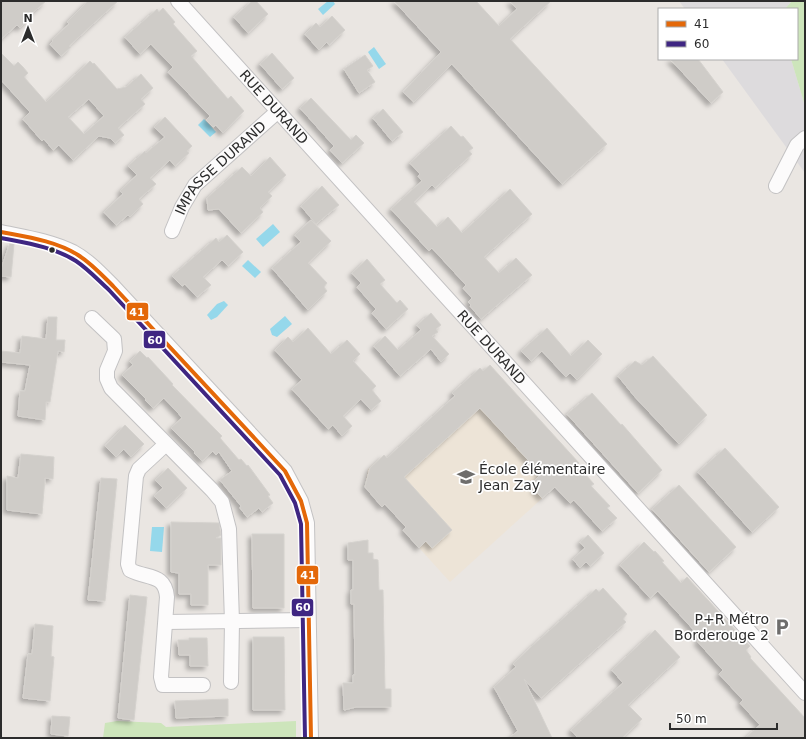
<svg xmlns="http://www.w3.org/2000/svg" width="806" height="739" viewBox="0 0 806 739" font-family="'DejaVu Sans',sans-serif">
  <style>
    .industrial { fill: #dddbdd }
    .education { fill: #ede4d7 }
    .green { fill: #cde5bb }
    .water { fill: #95d8eb }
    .building { fill: #cfccc8; stroke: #d5d2ce; fill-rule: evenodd; filter: url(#shadow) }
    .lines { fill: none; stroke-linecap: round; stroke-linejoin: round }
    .minor-casing { stroke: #c3c2c3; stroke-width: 16 }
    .minor { stroke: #fcfbfb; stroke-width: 14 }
    .bus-1-casing { stroke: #fff; stroke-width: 7 }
    .bus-2-casing { stroke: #fff; stroke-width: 7 }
    .bus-1 { stroke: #e46809; stroke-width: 4 }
    .bus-2 { stroke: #3f2682; stroke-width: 4 }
    .bus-dot { fill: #2c2c2c; stroke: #fff; stroke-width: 1.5 }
    .labels { text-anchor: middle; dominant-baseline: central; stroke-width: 3.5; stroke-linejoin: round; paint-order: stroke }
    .street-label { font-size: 14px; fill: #2c2c2c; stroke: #fff }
    .poi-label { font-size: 14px; fill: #2c2c2c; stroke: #fff; text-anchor: start }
    .line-badge { stroke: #fff; stroke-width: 1.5 }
    .badge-label { font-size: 11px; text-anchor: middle; font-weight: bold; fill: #fff }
  </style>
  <defs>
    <filter id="shadow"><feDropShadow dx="-3.5" dy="3.5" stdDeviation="2" flood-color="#0004"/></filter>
  </defs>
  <rect width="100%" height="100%" fill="#eae6e2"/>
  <g class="industrial">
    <polygon points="679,1 792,1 785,9 685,9"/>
    <polygon points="722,59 791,59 805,106 805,173"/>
  </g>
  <polygon class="education" points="490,365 580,464 450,582 403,530 406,527 385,504 382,507 365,487 368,469 384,455 387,458"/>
  <g class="green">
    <polygon points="792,1 805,1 805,106 791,59 797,59 797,9 785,9"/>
    <polygon points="117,721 161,723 166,727 296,721 296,738 103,738 105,723"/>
  </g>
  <g class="water">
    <polygon points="328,1 333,1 335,4 323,15 318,9"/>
    <polygon points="374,47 386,64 379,69 368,52"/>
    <polygon points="204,119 216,132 210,137 198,125"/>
    <polygon points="273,224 280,232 263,247 256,239"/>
    <polygon points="248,260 261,272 255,278 242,266"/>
    <polygon points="224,301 228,305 217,317 211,320 207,315 217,304"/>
    <polygon points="285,316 292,324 277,337 272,335 270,329"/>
    <polygon points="152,527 164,527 162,552 150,551"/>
  </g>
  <g class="building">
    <polygon points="1,1 46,1 29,16 30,18 20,28 17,25 1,39"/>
    <polygon points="88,1 118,1 69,46 71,47 61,56 50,44 53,41 52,40 69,24 67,22"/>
    <polygon points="252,1 256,1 268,14 248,33 234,17"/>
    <polygon points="394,1 476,1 499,26 517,9 510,1 551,1 510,39 607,144 562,184 452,64 414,102 403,92 441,52"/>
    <polygon points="163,8 175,22 173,24 197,51 191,56 228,99 231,96 244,111 223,133 216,125 213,127 206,120 210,116 168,72 173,67 151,44 140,54 125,37 157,9 159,12"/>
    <polygon points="332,16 345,30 329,45 327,42 319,50 305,34 316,23 320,27"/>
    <path d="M1,53L14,66L18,62L23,67L28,73L24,77L46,102L90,61L93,64L94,63L117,89L126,87L141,74L153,88L141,99L145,104L118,128L124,135L115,143L110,138L99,136L73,160L59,145L53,150L44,139L42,141L23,119L30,112L1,80ZM89,99L104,116L84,134L68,117Z"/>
    <polygon points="272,53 294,78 282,89 260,64"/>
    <polygon points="365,55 373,66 367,70 375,82 359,93 344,69"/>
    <polygon points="670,59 698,59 723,92 711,103"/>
    <polygon points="311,98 351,140 356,135 364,143 342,163 330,150 334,146 300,108"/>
    <polygon points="383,109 403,132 392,141 373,118"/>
    <polygon points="165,117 192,146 187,151 189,153 175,166 170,160 150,178 156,184 139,199 143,204 130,217 128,215 116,225 104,212 123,194 120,191 137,175 128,166 145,151 146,153 165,137 154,127"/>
    <polygon points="451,126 461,137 463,136 473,148 469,151 472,154 435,188 432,185 414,202 437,227 448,217 462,233 510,189 532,214 484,257 499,273 516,258 532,275 481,319 470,306 471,305 468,302 472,298 463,288 466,285 432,248 429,251 391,209 422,181 418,176 420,174 410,163"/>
    <polygon points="270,157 286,175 268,192 272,196 260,208 263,212 241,233 219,209 208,210 207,198 242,167 251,176"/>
    <polygon points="322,186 339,205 316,224 301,206"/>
    <polygon points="311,220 331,241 308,263 327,283 324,287 327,291 308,310 272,268 301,242 295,235"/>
    <polygon points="227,235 243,252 228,266 222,260 203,277 211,285 197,297 185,284 182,286 172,276 216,238 219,242"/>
    <polygon points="10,243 14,244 11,277 1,276 1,269"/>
    <polygon points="367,259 385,280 380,284 397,303 400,300 408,309 386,329 372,313 376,309 357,287 361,283 352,273"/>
    <polygon points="431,313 441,325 436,329 438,332 432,336 449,354 441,362 431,349 400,376 374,346 385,336 398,350 421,330 417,325"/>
    <polygon points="48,317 57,317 56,340 65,340 64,352 58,351 50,402 46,402 45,420 18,416 20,391 25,391 30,365 1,362 1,351 20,353 22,336 46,339"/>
    <polygon points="308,328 331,354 347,340 360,354 353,361 376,386 372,390 381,401 371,410 361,399 343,416 352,426 342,436 333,425 328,429 292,389 302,380 275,350 288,337 293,342"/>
    <polygon points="547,328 571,356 588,340 602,354 577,380 570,373 566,377 542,351 531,361 521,351"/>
    <polygon points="140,351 147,358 148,357 173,384 172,385 216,430 222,436 220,438 239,460 241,459 247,466 248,465 270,495 268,496 273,503 262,512 259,508 247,517 240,508 241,506 220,480 232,471 219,452 216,455 213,451 202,461 194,453 195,452 171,428 182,418 179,414 164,398 153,408 145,400 146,399 122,375 133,365 130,361"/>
    <polygon points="653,356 707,415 679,444 635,397 618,376 635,361 642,365"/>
    <polygon points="490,365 579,463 577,465 594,484 591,486 610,506 607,508 617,518 602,531 574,500 570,503 555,487 542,498 534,489 538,485 534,481 541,474 480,408 404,477 452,530 432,548 426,541 419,548 403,530 406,527 385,504 382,507 365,487 370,468 384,455 387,458 455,396 452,393 480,368 483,371"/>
    <polygon points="592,393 621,425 622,424 662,470 638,493 567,414"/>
    <polygon points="125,425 144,444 131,457 124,449 116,457 105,446"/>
    <polygon points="725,448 779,507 752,532 698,472"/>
    <polygon points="21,454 54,457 53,479 45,478 42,514 7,510 7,476 18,478"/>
    <polygon points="168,468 187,488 166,508 154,496 163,488 155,480"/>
    <polygon points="101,478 117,479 105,601 88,600"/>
    <polygon points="679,485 736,547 709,572 652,509"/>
    <polygon points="171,522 219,523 221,535 216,538 221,538 221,565 208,565 208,605 191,605 191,594 179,594 179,573 171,572"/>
    <polygon points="252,534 284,534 284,608 253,608"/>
    <polygon points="588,535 604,553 590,566 586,562 580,568 573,559 585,548 580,542"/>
    <polygon points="368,540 368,553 373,553 373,559 378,560 379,590 383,590 385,689 391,689 391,707 356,707 344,710 343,683 353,683 353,675 355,675 354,604 351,604 351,590 353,590 353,560 348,560 348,543"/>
    <polygon points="644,542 654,552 655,551 664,561 662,562 681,583 687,577 750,646 746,650 751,657 750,658 805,718 805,738 745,738 760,725 740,703 743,700 719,674 723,670 697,641 701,638 658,591 650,598 620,565"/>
    <polygon points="603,588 627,614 623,619 626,622 541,698 524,679 552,738 509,738 518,731 494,687 516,667 513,664 531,647 596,589 599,592"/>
    <polygon points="130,595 147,597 134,720 118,718"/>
    <polygon points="35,624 53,626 51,656 54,657 50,701 23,698 28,654 32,654"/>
    <polygon points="655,630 680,657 628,705 642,719 622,738 578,738 571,730 623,683 612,670"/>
    <polygon points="253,637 284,637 285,710 253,710"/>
    <polygon points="189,638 207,638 208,666 190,666 190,655 179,655 178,640 189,640"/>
    <polygon points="228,699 228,716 176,718 175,701"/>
    <polygon points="52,716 70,717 68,736 51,734"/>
  </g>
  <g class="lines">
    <g class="minor-casing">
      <g id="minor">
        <path id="s1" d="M178,1L805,693"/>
        <polyline points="776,186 797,145 805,138"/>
        <path id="s2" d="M172,231L182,207L195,185L277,112"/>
        <path d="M1,232C25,237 51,241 73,252C88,260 101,274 113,286L285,471L301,501L307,523L311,738"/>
        <polyline points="92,318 114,339 115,351 107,370 107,379 111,388 212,490 222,502 229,529 232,622 231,682"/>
        <path d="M166,444L139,469L136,476L128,564L130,570C147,579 165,573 167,597L161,677L163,685H203"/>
        <polyline points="166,622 308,620"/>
      </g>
    </g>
    <use href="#minor" class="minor"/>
    <g class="bus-1-casing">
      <path id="bus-1" d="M1,232C27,237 56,241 78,255C91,263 102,275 113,286L285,471L301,501L307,523L311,738"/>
    </g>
    <g class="bus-2-casing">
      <path id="bus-2" d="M1,238C26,243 54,247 76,261C88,269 98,280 109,290L280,475L295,503L301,524L305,738"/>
    </g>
    <use href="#bus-1" class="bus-1"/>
    <use href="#bus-2" class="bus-2"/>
  </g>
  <defs>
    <g id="school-bare" transform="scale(1.38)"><path d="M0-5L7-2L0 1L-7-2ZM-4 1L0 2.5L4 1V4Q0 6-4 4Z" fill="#6e6d6c" stroke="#fff" stroke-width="2.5" paint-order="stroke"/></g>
    <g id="parking-bare" transform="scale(1.38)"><path d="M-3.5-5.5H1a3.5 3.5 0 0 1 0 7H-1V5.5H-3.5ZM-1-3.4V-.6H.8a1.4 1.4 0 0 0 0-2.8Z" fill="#6e6d6c" stroke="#fff" stroke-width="2.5" paint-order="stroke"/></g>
  </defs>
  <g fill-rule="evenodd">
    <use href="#school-bare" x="466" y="477"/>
    <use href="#parking-bare" x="782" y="627"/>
  </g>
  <circle class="bus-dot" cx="52" cy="250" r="3.5"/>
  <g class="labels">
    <g class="street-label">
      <text stroke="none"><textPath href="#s1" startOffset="143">RUE DURAND</textPath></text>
      <text stroke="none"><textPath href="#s2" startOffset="81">IMPASSE DURAND</textPath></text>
      <text stroke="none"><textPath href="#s1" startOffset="467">RUE DURAND</textPath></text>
    </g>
    <g class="poi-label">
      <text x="479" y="469">École élémentaire<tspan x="479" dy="16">Jean Zay</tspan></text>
      <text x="769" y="619" text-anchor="end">P+R Métro<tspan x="769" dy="16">Borderouge 2</tspan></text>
    </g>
  </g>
  <g class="line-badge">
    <rect x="126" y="302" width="23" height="19" rx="4" fill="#e46809"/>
    <rect x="143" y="330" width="23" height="19" rx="4" fill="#3f2682"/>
    <rect x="296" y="565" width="23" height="20" rx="4" fill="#e46809"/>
    <rect x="291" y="598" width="23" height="19" rx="4" fill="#3f2682"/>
  </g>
  <g class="badge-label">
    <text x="137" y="316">41</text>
    <text x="155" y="344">60</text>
    <text x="308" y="579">41</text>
    <text x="303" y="611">60</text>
  </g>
  <rect width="806" height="739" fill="none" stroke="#2c2c2c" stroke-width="4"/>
  <rect x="658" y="8" width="140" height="52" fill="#ffffff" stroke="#ababab"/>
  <rect x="666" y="21" width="20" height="6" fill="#e46809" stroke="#ababab"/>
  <text x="694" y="28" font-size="12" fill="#2c2c2c">41</text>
  <rect x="666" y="41" width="20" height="6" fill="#3f2682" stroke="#ababab"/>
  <text x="694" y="48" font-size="12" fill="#2c2c2c">60</text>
  <g transform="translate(28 28)" stroke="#ffffff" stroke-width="3" paint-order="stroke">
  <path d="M0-3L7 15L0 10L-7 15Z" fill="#2c2c2c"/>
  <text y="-6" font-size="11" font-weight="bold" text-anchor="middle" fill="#2c2c2c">N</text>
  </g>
  <path d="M670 723v6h107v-6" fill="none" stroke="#2c2c2c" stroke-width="2"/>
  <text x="676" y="723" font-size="12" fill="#2c2c2c" stroke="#ffffff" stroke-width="3" paint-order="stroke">50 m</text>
</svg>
